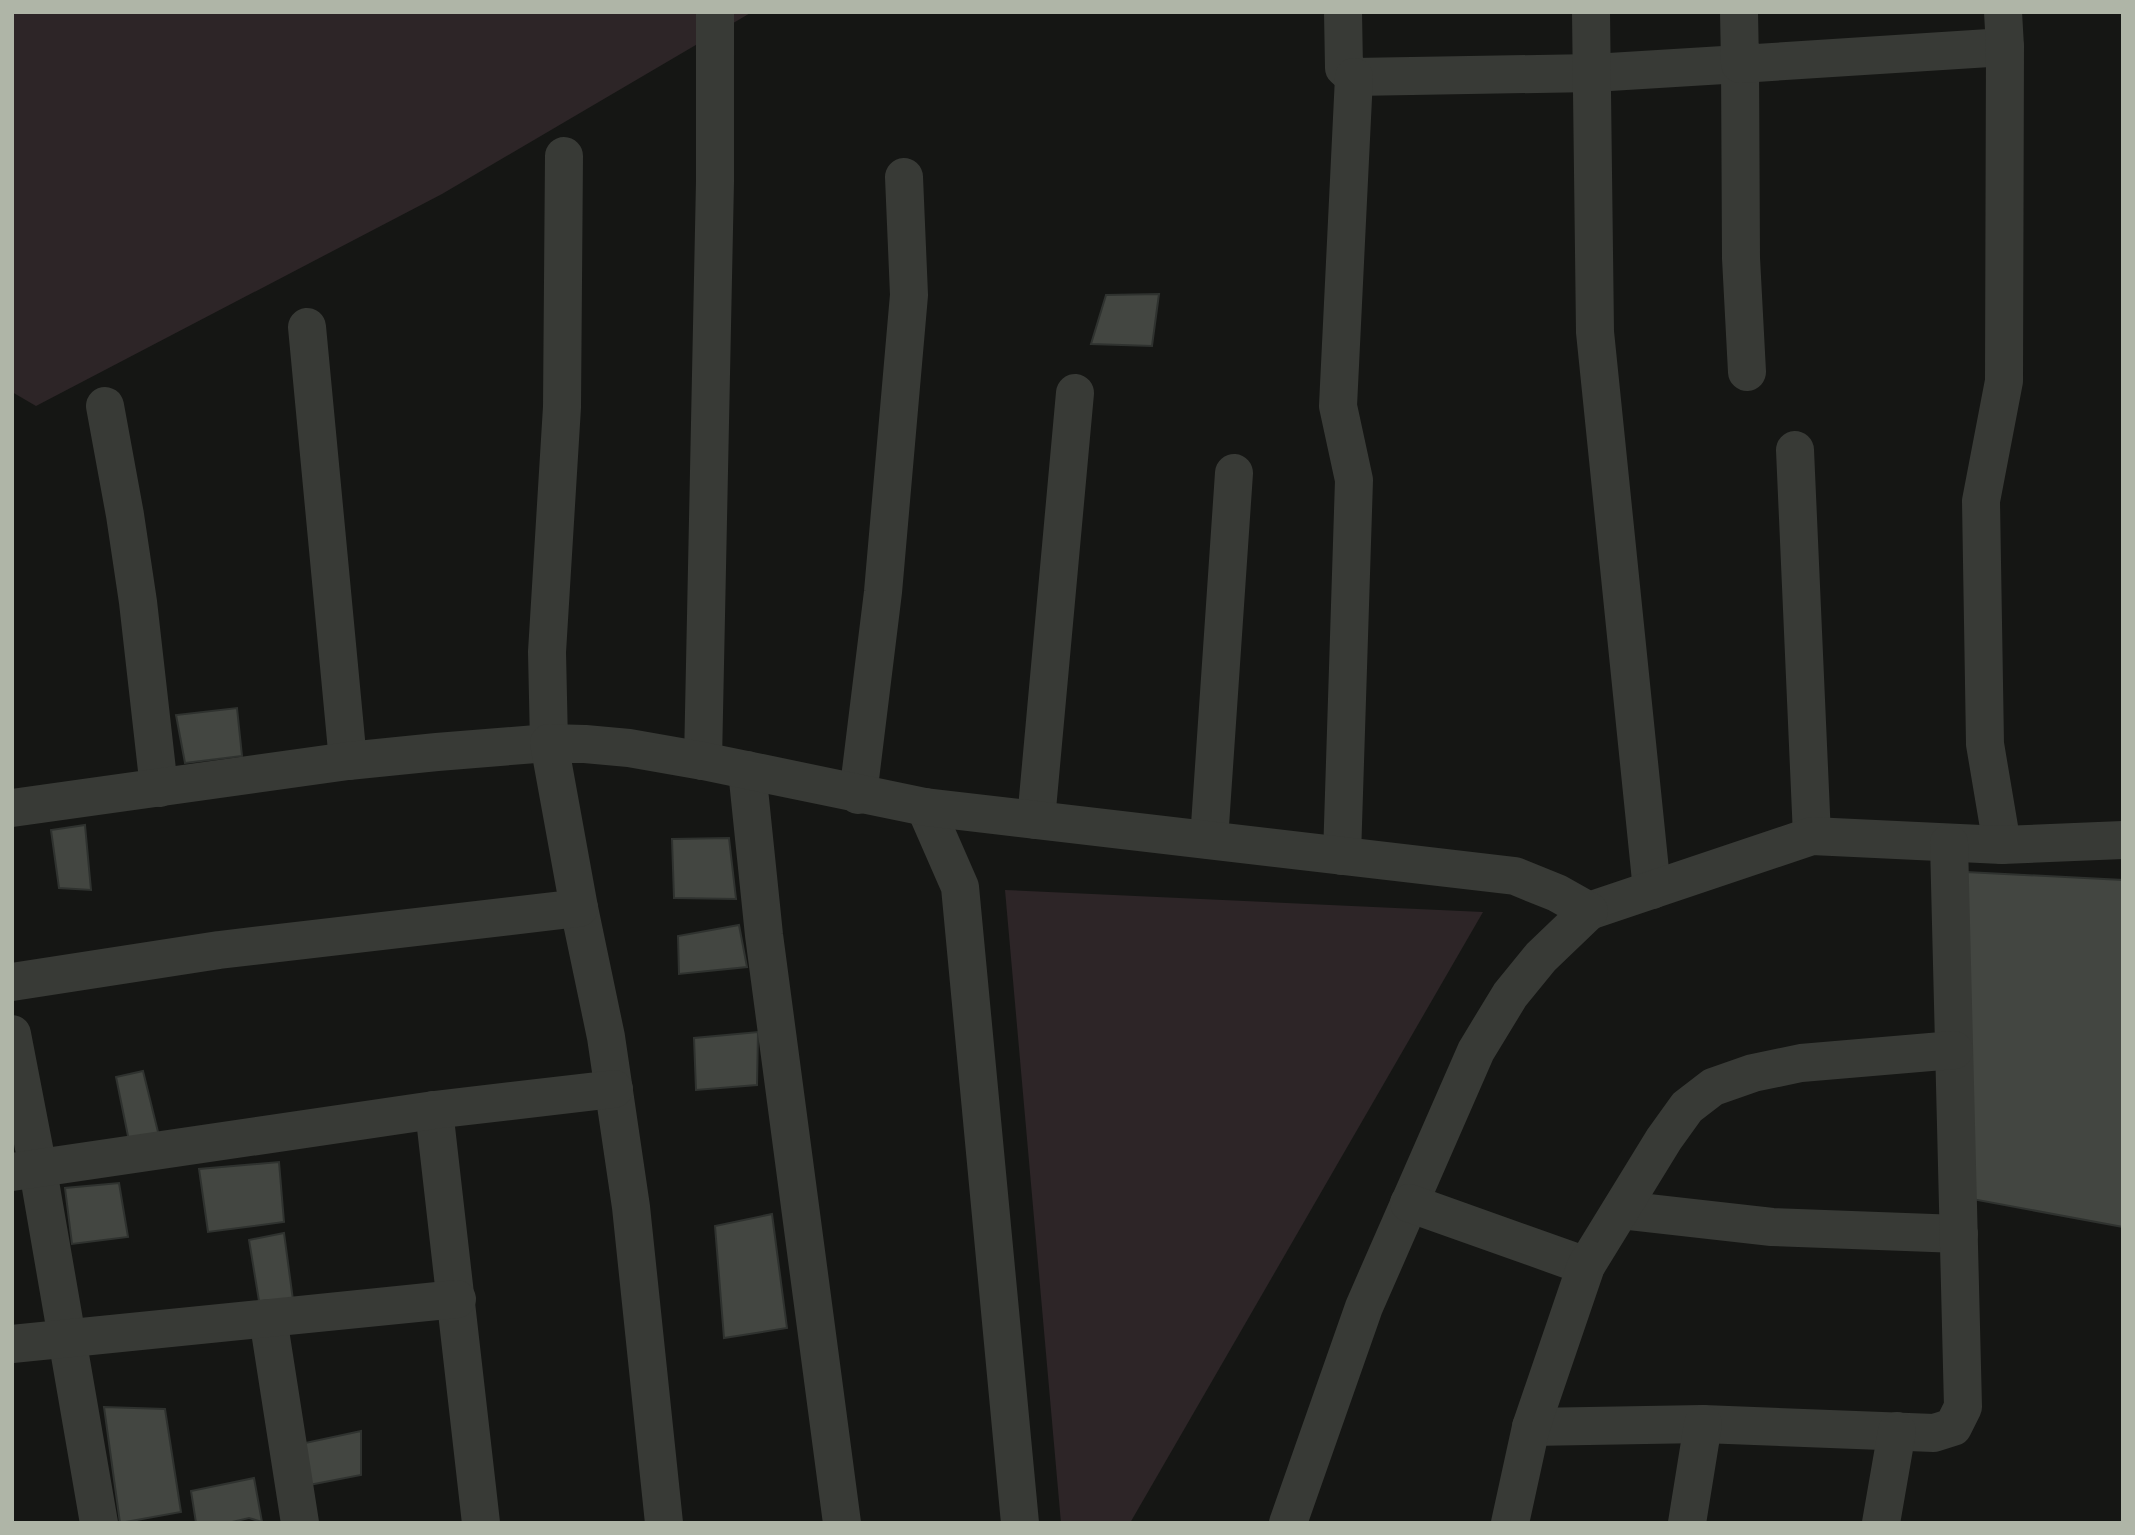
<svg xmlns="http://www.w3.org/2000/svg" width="2135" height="1535" viewBox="0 0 2135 1535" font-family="Ubuntu,sans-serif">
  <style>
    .green { fill: #2d2527 }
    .building { fill: #434641; stroke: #2f322f; stroke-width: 2 }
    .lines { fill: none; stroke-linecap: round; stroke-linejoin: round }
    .minor { stroke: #383a36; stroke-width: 38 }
  </style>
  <rect width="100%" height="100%" fill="#151614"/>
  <g class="green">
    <polygon points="12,12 752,12 442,194 36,406 12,392"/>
    <polygon points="1005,890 1483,912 1130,1523 1061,1523"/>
  </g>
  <g class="building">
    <polygon points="1159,294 1152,346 1091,344 1106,295"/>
    <polygon points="237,708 242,756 185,763 176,715"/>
    <polygon points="85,825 91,890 59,888 51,830"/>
    <polygon points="729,838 736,899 674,898 672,839"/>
    <polygon points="1966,872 2123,880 2123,1227 1972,1199"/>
    <polygon points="739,925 747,967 679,974 678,936"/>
    <polygon points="758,1032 757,1085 696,1090 694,1038"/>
    <polygon points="143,1071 159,1136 129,1141 116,1077"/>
    <polygon points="279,1162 284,1222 208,1232 199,1169"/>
    <polygon points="119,1183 128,1237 72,1244 65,1188"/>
    <polygon points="772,1214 787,1328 724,1338 715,1226"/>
    <polygon points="284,1233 293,1300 259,1301 249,1240"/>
    <polygon points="104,1407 165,1409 181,1512 120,1523"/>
    <polygon points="361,1431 361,1475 304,1486 305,1443"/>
    <polygon points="254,1478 262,1522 249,1518 228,1523 196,1523 191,1491"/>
  </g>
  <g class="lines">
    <g class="minor">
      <polyline points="1343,12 1344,68 1354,77 1593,73 1740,64 1741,258 1747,372"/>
      <polyline points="1591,12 1595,332 1652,890"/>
      <polyline points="1739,12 1740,64 2005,47"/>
      <polyline points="307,327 348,761"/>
      <polyline points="105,406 125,515 138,602 159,788"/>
      <polyline points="1795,450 1812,836"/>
      <polyline points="703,761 715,181 715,12"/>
      <polyline points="747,770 764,935 842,1523"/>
      <polyline points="858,795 883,592 909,295 904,177"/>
      <polyline points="925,807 960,887 1020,1523"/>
      <polyline points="12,808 348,761 437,752 549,743 547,652 562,407 564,156"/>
      <polyline points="1036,820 1075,393"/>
      <polyline points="1209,840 1234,473"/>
      <polyline points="2002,845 1985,744 1981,501 2004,381 2005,47 2003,12"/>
      <polyline points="1342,856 1354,480 1338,406 1354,77"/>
      <polyline points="579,908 606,1037 631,1207 664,1523"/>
      <polyline points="1589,911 1812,836 2002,845 2123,840"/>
      <polyline points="12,982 219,950 579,908 549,743 585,744 629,748 703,761 925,807 1515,876 1557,893 1589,911 1541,957 1510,995 1476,1051 1364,1307 1288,1523"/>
      <polyline points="12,1034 35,1153 99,1523"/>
      <polyline points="434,1110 481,1523"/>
      <polyline points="12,1172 434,1110 614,1089"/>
      <polyline points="1409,1203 1586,1266"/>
      <polyline points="1621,1210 1772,1227 1959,1234"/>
      <polyline points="268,1318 300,1523"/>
      <polyline points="12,1344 457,1299"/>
      <polyline points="1531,1427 1703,1424 1934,1433 1953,1427 1963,1407 1949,843"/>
      <polyline points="1510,1523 1531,1427 1586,1266 1664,1139 1687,1107 1713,1087 1753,1073 1801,1063 1954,1050"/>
      <polyline points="1687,1523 1703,1424"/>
      <polyline points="1881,1523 1897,1431"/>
    </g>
  </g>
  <rect width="2135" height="1535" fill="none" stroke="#afb5a7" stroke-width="28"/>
</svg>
